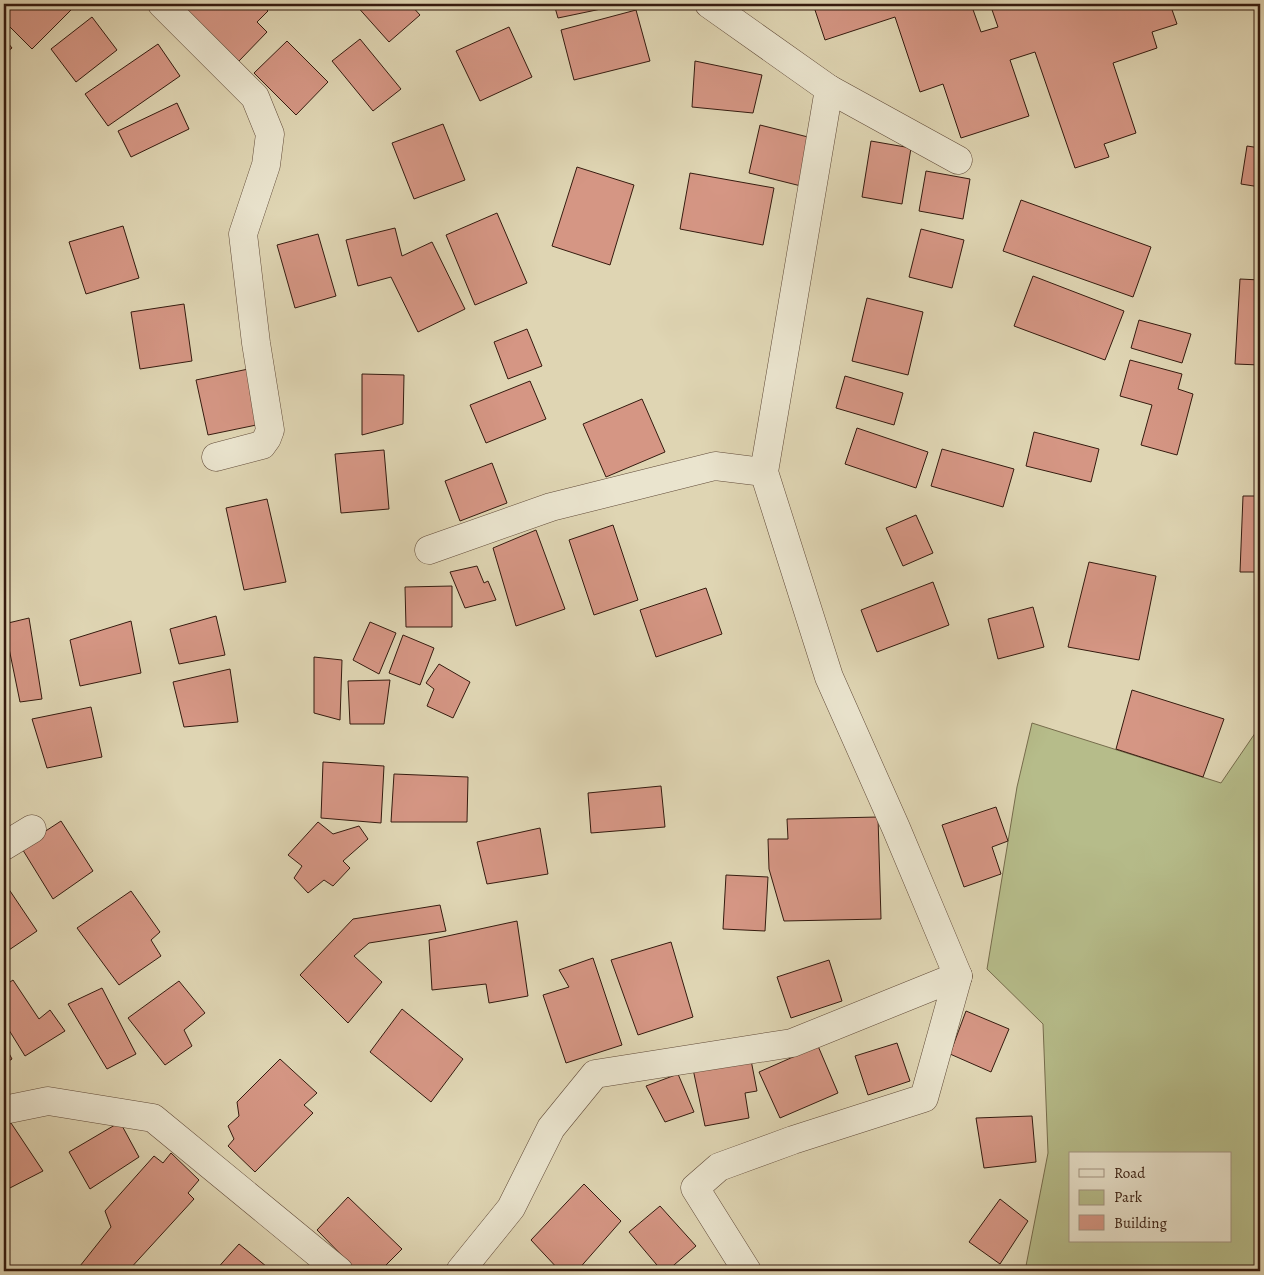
<svg xmlns="http://www.w3.org/2000/svg" width="1264" height="1275" viewBox="0 0 1264 1275" font-family="Alegreya,serif">
  <style>
    .green { fill: #b6bc8a; stroke: #766c4c; fill-rule: evenodd }
    .building { fill: #d59684; stroke: #351b0f }
    .lines { fill: none; stroke-linecap: round; stroke-linejoin: round }
    .minor-casing { stroke: #604a38; stroke-width: 29 }
    .minor { stroke: #eae4ce; stroke-width: 28 }
  </style>
  <rect width="100%" height="100%" fill="#dfd5b3"/>
  <filter id="stains"><feTurbulence type="fractalNoise" baseFrequency=".004" numOctaves="4"/><feColorMatrix values="0 0 0 0 .2 0 0 0 0 .09 0 0 0 0 .02 0 0 0 .5 -.17"/></filter>
  <radialGradient id="worn" r=".72"><stop offset=".6" stop-color="#630" stop-opacity="0"/><stop offset="1" stop-color="#630" stop-opacity=".3"/></radialGradient>
  <path class="green" d="M1032,723L1221,783L1260,726V1271H1025L1048,1153L1043,1024L987,969L1017,787ZM1070,1154H1230V1241H1070Z"/>
  <g class="building">
    <polygon points="4,4 77,4 32,49 4,21"/>
    <polygon points="187,4 261,4 268,11 257,22 267,32 239,61 184,7"/>
    <polygon points="355,4 410,4 420,15 389,42"/>
    <polygon points="554,4 625,4 558,18"/>
    <polygon points="813,4 971,4 981,32 998,27 990,4 1075,4 1076,7 1084,4 1170,4 1177,24 1152,32 1157,48 1113,63 1136,133 1104,144 1109,157 1075,168 1035,52 1010,60 1029,116 961,138 943,84 920,92 895,17 825,40"/>
    <polygon points="636,10 650,61 574,80 561,30"/>
    <polygon points="92,17 117,50 76,82 51,49"/>
    <polygon points="509,27 532,77 480,101 456,51"/>
    <polygon points="4,38 12,48 4,54"/>
    <polygon points="360,39 401,89 373,111 332,61"/>
    <polygon points="287,41 328,82 296,115 254,73"/>
    <polygon points="158,44 180,76 108,126 85,94"/>
    <polygon points="695,61 762,75 753,113 692,107"/>
    <polygon points="177,103 189,129 131,157 118,131"/>
    <polygon points="443,124 465,180 414,199 392,143"/>
    <polygon points="760,125 812,138 801,186 749,173"/>
    <polygon points="871,141 911,148 902,204 862,197"/>
    <polygon points="1247,146 1260,148 1260,187 1241,184"/>
    <polygon points="577,167 634,185 610,265 552,246"/>
    <polygon points="926,171 970,179 963,219 919,211"/>
    <polygon points="690,173 774,188 763,245 680,229"/>
    <polygon points="1021,200 1151,247 1133,297 1003,251"/>
    <polygon points="497,213 527,283 475,305 446,235"/>
    <polygon points="123,226 139,278 86,294 69,242"/>
    <polygon points="395,228 402,256 432,242 465,309 418,332 391,277 358,286 346,240"/>
    <polygon points="921,229 964,240 952,288 909,277"/>
    <polygon points="318,234 336,296 295,308 277,245"/>
    <polygon points="1033,276 1124,311 1105,360 1014,326"/>
    <polygon points="1240,279 1260,280 1260,365 1235,364"/>
    <polygon points="867,298 923,312 908,375 852,361"/>
    <polygon points="184,304 192,361 140,369 131,312"/>
    <polygon points="1139,320 1191,334 1182,363 1131,348"/>
    <polygon points="527,329 542,366 508,379 494,342"/>
    <polygon points="1130,360 1182,374 1178,389 1193,394 1177,455 1141,445 1152,405 1120,396"/>
    <polygon points="253,368 266,423 208,435 196,380"/>
    <polygon points="362,374 404,375 403,424 362,435"/>
    <polygon points="845,376 903,393 894,425 836,408"/>
    <polygon points="530,381 546,419 486,443 470,405"/>
    <polygon points="642,399 665,452 606,477 583,424"/>
    <polygon points="857,428 928,452 916,488 845,464"/>
    <polygon points="1034,432 1099,449 1091,482 1026,466"/>
    <polygon points="942,449 1014,469 1003,507 931,486"/>
    <polygon points="384,450 389,509 341,513 335,454"/>
    <polygon points="492,463 507,503 460,521 445,481"/>
    <polygon points="1243,496 1260,496 1260,572 1240,572"/>
    <polygon points="267,499 286,582 244,590 226,508"/>
    <polygon points="916,515 933,553 903,566 886,528"/>
    <polygon points="613,525 638,600 594,615 569,540"/>
    <polygon points="536,530 565,609 516,626 493,548"/>
    <polygon points="1089,562 1156,576 1139,660 1068,647"/>
    <polygon points="477,566 484,583 488,581 496,600 465,608 450,572"/>
    <polygon points="933,582 949,625 877,652 861,610"/>
    <polygon points="452,586 452,627 406,627 405,587"/>
    <polygon points="706,588 722,634 656,657 640,610"/>
    <polygon points="1033,607 1044,647 998,659 988,619"/>
    <polygon points="216,616 225,655 179,664 170,629"/>
    <polygon points="29,618 42,699 20,702 4,624"/>
    <polygon points="131,621 141,673 80,686 70,640"/>
    <polygon points="370,622 396,633 379,674 353,660"/>
    <polygon points="403,635 434,648 420,685 389,673"/>
    <polygon points="314,657 342,660 340,720 314,713"/>
    <polygon points="1260,657 1260,683 1255,682"/>
    <polygon points="439,664 470,682 453,718 427,706 434,689 426,683"/>
    <polygon points="230,669 238,722 184,727 173,682"/>
    <polygon points="390,680 384,724 350,724 348,681"/>
    <polygon points="1132,690 1224,719 1203,777 1116,749"/>
    <polygon points="91,707 102,757 47,768 32,719"/>
    <polygon points="323,762 384,766 381,823 321,818"/>
    <polygon points="394,774 468,777 467,822 391,822"/>
    <polygon points="661,786 665,827 591,833 588,793"/>
    <polygon points="996,807 1008,841 992,847 1001,874 964,887 942,825"/>
    <polygon points="878,817 881,919 784,921 769,869 768,839 788,839 787,819"/>
    <polygon points="61,821 93,871 53,899 21,847"/>
    <polygon points="318,822 333,834 359,826 368,839 343,861 350,868 333,886 324,880 308,893 294,878 302,866 288,855"/>
    <polygon points="540,828 548,874 487,884 477,842"/>
    <polygon points="726,875 768,877 765,931 723,929"/>
    <polygon points="4,882 37,931 6,952 4,949"/>
    <polygon points="131,891 160,932 151,940 161,956 119,985 77,928"/>
    <polygon points="440,905 446,931 369,943 354,956 382,982 348,1023 300,975 353,919"/>
    <polygon points="517,921 528,996 489,1003 486,984 432,990 429,940"/>
    <polygon points="671,942 693,1017 638,1035 611,960"/>
    <polygon points="593,958 622,1045 566,1063 543,995 569,987 559,970"/>
    <polygon points="829,960 842,1001 791,1018 777,977"/>
    <polygon points="13,980 39,1019 50,1010 65,1031 25,1056 4,1022 4,986"/>
    <polygon points="179,981 205,1013 184,1030 192,1046 165,1065 128,1018"/>
    <polygon points="102,988 136,1054 107,1069 68,1004"/>
    <polygon points="402,1009 463,1059 431,1102 370,1052"/>
    <polygon points="966,1011 1009,1029 991,1072 950,1054"/>
    <polygon points="897,1043 910,1081 868,1095 855,1056"/>
    <polygon points="4,1044 12,1059 4,1064"/>
    <polygon points="818,1046 838,1093 780,1118 759,1072"/>
    <polygon points="280,1059 317,1093 304,1105 313,1113 255,1172 228,1146 234,1139 228,1126 239,1116 237,1102"/>
    <polygon points="751,1060 757,1091 745,1093 749,1118 705,1126 693,1069"/>
    <polygon points="678,1074 694,1112 665,1122 646,1086"/>
    <polygon points="1032,1116 1036,1162 984,1168 976,1118"/>
    <polygon points="120,1122 139,1157 90,1189 69,1152"/>
    <polygon points="11,1123 43,1171 4,1191 4,1127"/>
    <polygon points="171,1153 199,1180 188,1193 194,1199 128,1271 76,1271 111,1227 105,1211 154,1156 163,1163"/>
    <polygon points="584,1184 621,1221 577,1271 560,1271 531,1240"/>
    <polygon points="348,1197 402,1249 380,1271 357,1271 317,1230"/>
    <polygon points="1000,1199 1028,1221 1000,1264 969,1242"/>
    <polygon points="660,1206 696,1246 667,1271 662,1271 629,1232"/>
    <polygon points="239,1244 272,1271 215,1271"/>
  </g>
  <g class="lines">
    <g class="minor-casing">
      <g id="minor">
        <polyline points="162,4 255,97 270,134 266,165 243,234 256,343 270,430 267,438 262,445 216,457"/>
        <polyline points="709,4 829,89 764,472 829,677 896,828 958,976 924,1098 793,1140 719,1167 695,1188 747,1271"/>
        <polyline points="829,89 958,160"/>
        <polyline points="429,550 551,507 715,466 764,472"/>
        <polyline points="4,846 32,829"/>
        <polyline points="4,1110 48,1101 153,1118 339,1271"/>
        <polyline points="460,1271 511,1208 551,1128 595,1074 792,1043 958,976"/>
      </g>
    </g>
    <use href="#minor" class="minor"/>
  </g>
  <rect width="1264" height="1275" fill="none" stroke="#dfd5b3" stroke-width="20"/>
  <rect x="5" y="5" width="1254" height="1265" fill="none" stroke="#351b0f" stroke-width="2.5"/>
  <rect x="10" y="10" width="1244" height="1255" fill="none" stroke="#351b0f"/>
  <rect x="1069" y="1152" width="162" height="90" fill="#eae4ce" stroke="#a29482"/>
  <rect x="1079" y="1169" width="25" height="8" fill="#eae4ce" stroke="#a29482"/>
  <text x="1114" y="1178" font-size="15" fill="#351b0f">Road</text>
  <rect x="1079" y="1190" width="25" height="15" fill="#b6bc8a" stroke="#a29482"/>
  <text x="1114" y="1202" font-size="15" fill="#351b0f">Park</text>
  <rect x="1079" y="1215" width="25" height="15" fill="#d59684" stroke="#a29482"/>
  <text x="1114" y="1228" font-size="15" fill="#351b0f">Building</text>
  <rect width="100%" height="100%" filter="url(#stains)"/>
  <rect width="100%" height="100%" fill="url(#worn)"/>
</svg>
